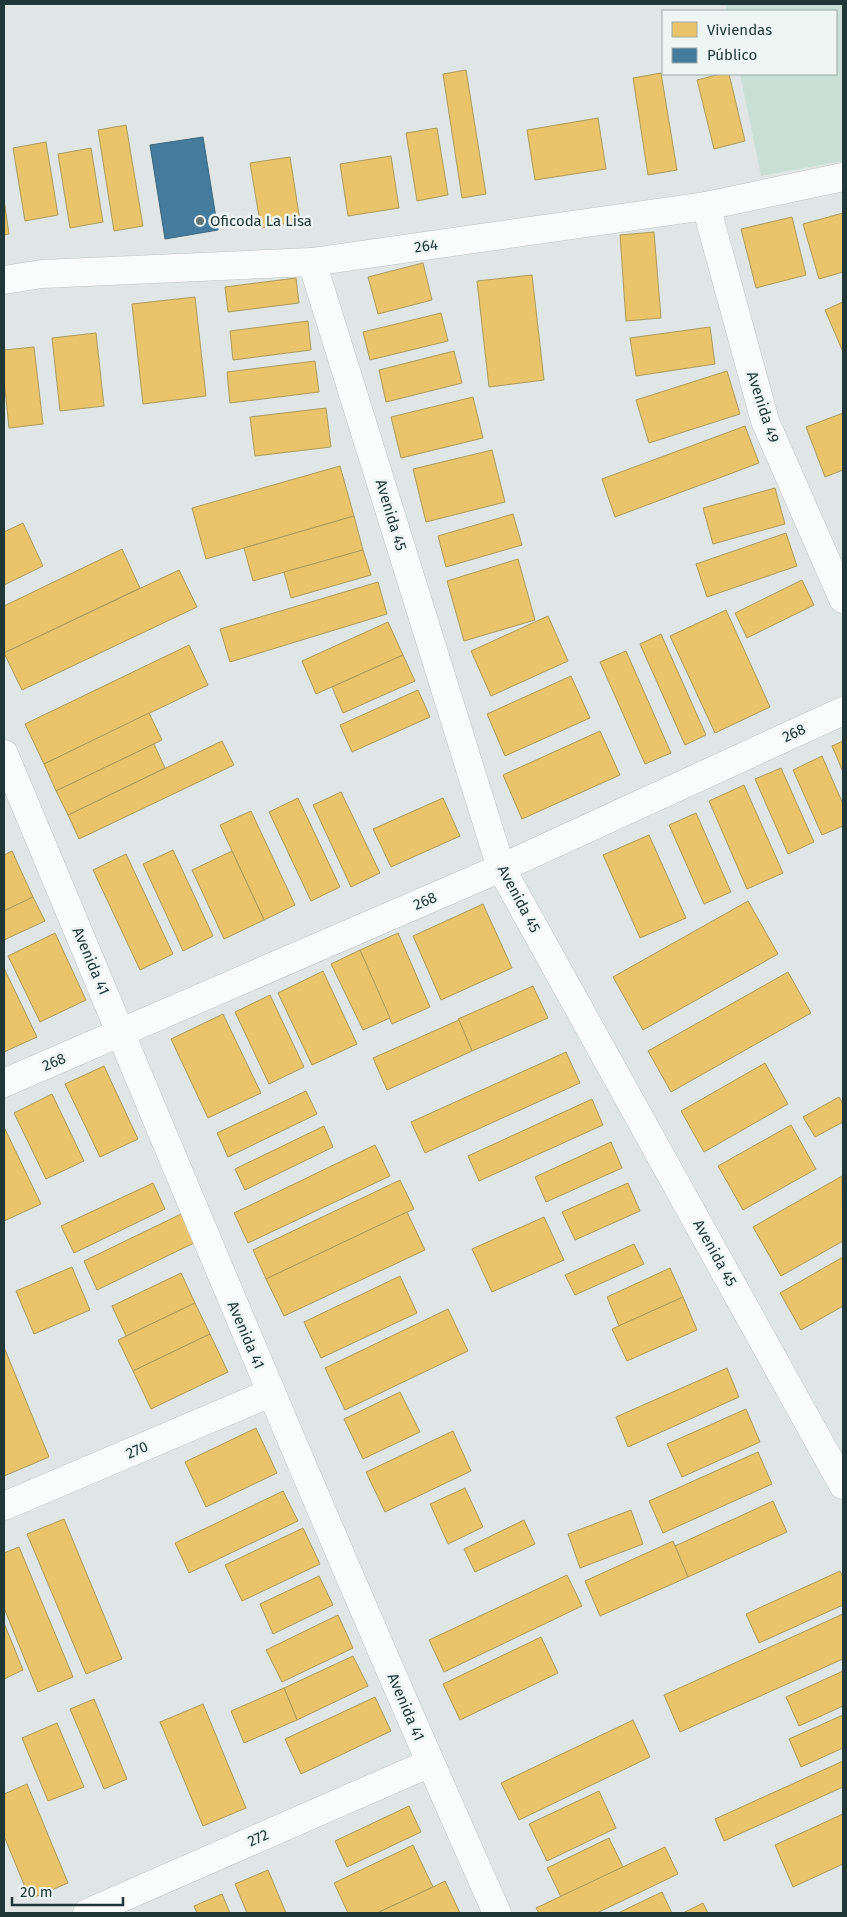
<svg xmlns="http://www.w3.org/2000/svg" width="847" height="1917" viewBox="0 0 847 1917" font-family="'Fira Sans',sans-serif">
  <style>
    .green { fill: #c9dfd6 }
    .homes { fill: #e9c46a; stroke: #ad9a5b }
    .public { fill: #457b9d; stroke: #3a677e }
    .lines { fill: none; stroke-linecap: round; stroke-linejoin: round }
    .minor-casing { stroke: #bdc3c2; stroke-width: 29 }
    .minor { stroke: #fafbfb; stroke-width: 28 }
    .poi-dot { fill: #637474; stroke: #eef6f4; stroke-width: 2 }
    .labels { text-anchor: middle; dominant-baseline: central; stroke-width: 5; stroke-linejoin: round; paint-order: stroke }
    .poi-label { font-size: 15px; fill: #203737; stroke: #eef6f4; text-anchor: start }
    .street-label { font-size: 15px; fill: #203737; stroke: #eef6f4 }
  </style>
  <rect width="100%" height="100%" fill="#e0e6e5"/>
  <polygon class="green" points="726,4 843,4 843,161 761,176 740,74 836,74 836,11 727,11"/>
  <g class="homes">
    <polygon points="466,70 486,194 462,198 443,74"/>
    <polygon points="661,73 677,170 648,175 633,78"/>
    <polygon points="720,74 729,74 745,141 714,149 697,80"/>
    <polygon points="598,118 606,169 535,180 527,130"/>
    <polygon points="126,125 143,226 114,231 98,130"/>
    <polygon points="437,128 448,195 417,201 406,133"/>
    <polygon points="46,142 58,215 25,221 13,148"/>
    <polygon points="91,148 103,222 70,228 58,154"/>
    <polygon points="391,156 399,208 348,216 340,164"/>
    <polygon points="290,157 300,221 261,228 250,163"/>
    <polygon points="4,200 9,234 4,235"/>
    <polygon points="843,213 843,272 819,279 803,224"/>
    <polygon points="792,217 806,275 756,288 741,229"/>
    <polygon points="654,232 661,318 626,321 620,235"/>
    <polygon points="423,263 432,300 378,314 368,277"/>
    <polygon points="532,275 544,380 489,387 477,281"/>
    <polygon points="296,278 299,303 228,312 225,287"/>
    <polygon points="195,297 206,396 143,404 132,304"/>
    <polygon points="843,302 843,352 825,310"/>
    <polygon points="441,313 448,341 370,360 363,332"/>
    <polygon points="308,321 311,350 233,360 230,331"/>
    <polygon points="710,327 715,364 636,376 630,338"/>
    <polygon points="96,333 104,406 60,411 52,338"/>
    <polygon points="34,347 43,424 9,428 4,379 4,350"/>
    <polygon points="454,351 462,383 386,402 379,370"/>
    <polygon points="315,361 319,392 230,403 227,372"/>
    <polygon points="727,371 740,414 649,443 636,400"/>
    <polygon points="473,397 483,438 401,458 391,417"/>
    <polygon points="326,408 331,447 255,456 250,417"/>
    <polygon points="843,413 843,470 825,477 806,427"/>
    <polygon points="745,426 759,463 615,517 602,479"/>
    <polygon points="492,450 505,502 426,522 413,469"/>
    <polygon points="340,466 354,516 206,559 192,508"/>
    <polygon points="775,488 785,524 713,544 703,508"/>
    <polygon points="513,514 522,545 446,567 438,536"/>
    <polygon points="354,516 363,550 253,581 244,548"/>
    <polygon points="23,523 43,566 4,585 4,532"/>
    <polygon points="786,533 797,566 707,597 696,564"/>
    <polygon points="122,549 140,588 4,653 4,606"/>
    <polygon points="363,550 371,575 291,598 284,572"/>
    <polygon points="518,559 535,620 464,641 447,581"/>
    <polygon points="179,570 197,607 22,690 4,653"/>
    <polygon points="802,580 814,605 747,638 735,613"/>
    <polygon points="378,582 387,614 230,662 220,629"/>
    <polygon points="726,610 770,707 715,733 670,636"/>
    <polygon points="548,616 568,661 491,696 471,651"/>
    <polygon points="388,622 403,655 316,694 302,661"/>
    <polygon points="661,634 706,735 685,745 640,644"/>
    <polygon points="189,645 208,685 44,764 25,724"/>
    <polygon points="626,651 671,753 645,764 600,662"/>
    <polygon points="403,655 415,681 343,713 332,687"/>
    <polygon points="571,676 590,718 505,756 487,714"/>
    <polygon points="418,690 430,717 352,752 340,725"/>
    <polygon points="149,713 162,740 56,791 44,764"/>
    <polygon points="600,731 620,775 522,819 503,775"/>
    <polygon points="222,741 234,765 79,839 68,815"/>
    <polygon points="843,741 843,772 832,746"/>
    <polygon points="154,744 165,768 68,815 56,791"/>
    <polygon points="822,756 843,804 843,826 822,835 793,770"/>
    <polygon points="781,768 814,842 788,854 755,779"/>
    <polygon points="744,785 783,873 747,889 709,801"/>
    <polygon points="341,792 380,873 351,887 313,805"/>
    <polygon points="298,798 340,887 311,901 269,812"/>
    <polygon points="443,798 460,836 391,867 373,829"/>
    <polygon points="251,811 295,905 264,920 220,825"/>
    <polygon points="696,813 731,892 704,904 669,825"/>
    <polygon points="649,835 686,918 640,938 603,855"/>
    <polygon points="173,850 213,936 183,951 143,864"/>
    <polygon points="12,851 33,897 4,911 4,855"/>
    <polygon points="232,851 264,920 224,939 192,870"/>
    <polygon points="126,854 173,954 140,970 93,870"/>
    <polygon points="33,897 45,921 4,940 4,911"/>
    <polygon points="748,901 778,954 643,1030 613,977"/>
    <polygon points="483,904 512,968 441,1000 413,936"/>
    <polygon points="55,933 86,1000 40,1022 8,956"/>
    <polygon points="398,933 430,1007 392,1024 360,950"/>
    <polygon points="360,950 390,1018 363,1030 331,964"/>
    <polygon points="4,968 37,1037 4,1052"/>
    <polygon points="323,971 357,1044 312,1065 278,993"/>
    <polygon points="788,972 811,1013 671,1092 648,1051"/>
    <polygon points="533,986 548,1018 472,1051 458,1019"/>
    <polygon points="270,995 304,1067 269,1084 235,1012"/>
    <polygon points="223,1014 261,1093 208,1118 171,1039"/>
    <polygon points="459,1020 472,1051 387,1090 373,1058"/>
    <polygon points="566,1052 580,1083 425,1153 411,1122"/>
    <polygon points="765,1063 788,1104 704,1152 681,1111"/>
    <polygon points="104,1066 138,1139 100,1157 65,1084"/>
    <polygon points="306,1091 317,1114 228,1157 217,1133"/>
    <polygon points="52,1094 84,1161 46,1179 14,1113"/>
    <polygon points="839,1097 843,1104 843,1122 815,1137 803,1117"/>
    <polygon points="592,1099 603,1125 479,1181 468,1156"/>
    <polygon points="791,1125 816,1169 743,1210 718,1166"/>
    <polygon points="324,1126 333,1147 245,1190 235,1169"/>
    <polygon points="4,1127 41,1204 4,1221"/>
    <polygon points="611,1142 622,1168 546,1202 535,1177"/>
    <polygon points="375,1145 390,1176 248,1243 234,1213"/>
    <polygon points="842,1176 843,1241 781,1276 753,1227"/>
    <polygon points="400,1180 414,1209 266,1279 253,1250"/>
    <polygon points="153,1183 165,1209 74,1253 61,1226"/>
    <polygon points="628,1183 640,1211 575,1240 562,1212"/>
    <polygon points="407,1212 425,1250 284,1316 266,1279"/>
    <polygon points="181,1214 194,1243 97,1290 84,1261"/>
    <polygon points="544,1217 564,1260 492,1292 472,1249"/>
    <polygon points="634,1244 644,1264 575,1295 565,1275"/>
    <polygon points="843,1257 843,1306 801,1330 780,1293"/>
    <polygon points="72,1267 90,1310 34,1334 16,1291"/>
    <polygon points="670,1268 683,1297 619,1326 607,1297"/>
    <polygon points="181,1273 195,1303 126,1336 112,1306"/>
    <polygon points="400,1276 417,1313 321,1358 304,1322"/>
    <polygon points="683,1297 697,1330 627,1361 612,1329"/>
    <polygon points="195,1303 210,1334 133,1371 118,1340"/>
    <polygon points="448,1309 468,1351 345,1410 325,1368"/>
    <polygon points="210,1334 228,1372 151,1409 133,1371"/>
    <polygon points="4,1347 49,1457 4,1476"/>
    <polygon points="727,1368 739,1397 628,1447 616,1417"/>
    <polygon points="400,1392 420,1432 363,1459 344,1419"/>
    <polygon points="746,1409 760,1442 682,1477 667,1444"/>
    <polygon points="256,1428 277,1473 206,1507 185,1462"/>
    <polygon points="453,1431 471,1471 385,1512 366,1472"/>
    <polygon points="758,1452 772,1484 663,1533 649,1501"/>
    <polygon points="465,1488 483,1527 448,1544 430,1504"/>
    <polygon points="283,1491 298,1521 189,1573 175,1543"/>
    <polygon points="773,1501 787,1532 688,1577 675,1546"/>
    <polygon points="631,1510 643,1544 580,1568 568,1534"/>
    <polygon points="64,1519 122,1659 86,1674 27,1534"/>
    <polygon points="524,1520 535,1544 475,1572 464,1549"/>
    <polygon points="303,1528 320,1564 242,1601 225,1565"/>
    <polygon points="673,1541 688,1577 600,1616 585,1581"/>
    <polygon points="19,1547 73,1677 38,1692 4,1608 4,1553"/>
    <polygon points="840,1571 843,1577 843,1605 759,1643 746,1614"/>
    <polygon points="567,1575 582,1606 444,1672 429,1640"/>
    <polygon points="319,1576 333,1605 273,1634 260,1604"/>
    <polygon points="843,1614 843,1659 680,1732 664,1695"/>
    <polygon points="338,1615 353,1648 282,1682 266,1650"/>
    <polygon points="4,1623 23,1670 4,1679"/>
    <polygon points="541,1637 558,1673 460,1720 443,1684"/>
    <polygon points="353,1656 368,1686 297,1720 284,1688"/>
    <polygon points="843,1671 843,1706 799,1726 786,1697"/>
    <polygon points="284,1688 297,1720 244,1743 231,1711"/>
    <polygon points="375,1697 391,1731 301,1774 285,1739"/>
    <polygon points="94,1699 127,1779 104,1789 70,1709"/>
    <polygon points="203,1704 246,1808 203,1826 160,1722"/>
    <polygon points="843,1715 843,1748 801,1767 789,1739"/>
    <polygon points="633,1720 650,1757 519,1820 501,1783"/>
    <polygon points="57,1723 84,1787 48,1801 22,1738"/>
    <polygon points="843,1761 843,1787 724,1841 715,1819"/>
    <polygon points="27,1784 68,1883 30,1899 4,1836 4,1794"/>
    <polygon points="599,1791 616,1828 547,1861 529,1824"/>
    <polygon points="409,1806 421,1832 347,1867 335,1841"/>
    <polygon points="843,1814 843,1864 793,1887 775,1845"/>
    <polygon points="609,1838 623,1867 561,1897 547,1868"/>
    <polygon points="413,1845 433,1887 377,1913 348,1913 334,1883"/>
    <polygon points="665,1847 678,1874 597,1913 539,1913 536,1908"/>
    <polygon points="268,1870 286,1913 247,1913 235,1884"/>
    <polygon points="445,1881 460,1913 377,1913 433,1887"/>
    <polygon points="662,1892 672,1913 618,1913"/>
    <polygon points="222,1894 230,1913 197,1913 194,1906"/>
    <polygon points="703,1903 708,1913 683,1913"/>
  </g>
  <polygon class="public" points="203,137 218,230 165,239 150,145"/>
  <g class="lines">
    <g class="minor-casing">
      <g id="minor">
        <polyline points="706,206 765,421 843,599"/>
        <polyline points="312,262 501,868 843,1485"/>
        <polyline points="4,280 42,274 312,262 706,206 843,177"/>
        <path d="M4,754C166,1141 326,1530 497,1913"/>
        <polyline points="4,1083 501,868 843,711"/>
        <polyline points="4,1506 270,1393"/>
        <polyline points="87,1913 430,1763"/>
      </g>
    </g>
    <use href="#minor" class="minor"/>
  </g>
  <circle class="poi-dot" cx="200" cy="221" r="5"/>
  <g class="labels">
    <g class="poi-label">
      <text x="210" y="221">Oficoda La Lisa</text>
    </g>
    <g class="street-label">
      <text transform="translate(426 246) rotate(-8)">264</text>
      <text transform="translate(763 407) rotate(72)">Avenida 49</text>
      <text transform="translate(391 515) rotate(73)">Avenida 45</text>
      <text transform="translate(794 733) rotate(-25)">268</text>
      <text transform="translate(519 899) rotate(62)">Avenida 45</text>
      <text transform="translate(425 901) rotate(-23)">268</text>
      <text transform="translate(91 961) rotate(67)">Avenida 41</text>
      <text transform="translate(54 1062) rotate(-23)">268</text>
      <text transform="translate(715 1253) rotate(61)">Avenida 45</text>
      <text transform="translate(246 1335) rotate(67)">Avenida 41</text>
      <text transform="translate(137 1450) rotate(-23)">270</text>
      <text transform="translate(406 1707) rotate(67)">Avenida 41</text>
      <text transform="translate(258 1838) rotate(-24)">272</text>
    </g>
  </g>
  <rect width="847" height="1917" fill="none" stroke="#203737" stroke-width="10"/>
  <rect x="662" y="10" width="175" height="65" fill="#eef6f4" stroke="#9caaa8"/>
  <rect x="672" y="22" width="25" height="15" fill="#e9c46a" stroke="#9caaa8"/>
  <text x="707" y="35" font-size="15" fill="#203737">Viviendas</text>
  <rect x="672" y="48" width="25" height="15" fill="#457b9d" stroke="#9caaa8"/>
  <text x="707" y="60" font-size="15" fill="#203737">Público</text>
  <path d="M12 1897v8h111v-8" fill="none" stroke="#203737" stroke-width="2.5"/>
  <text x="20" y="1897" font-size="15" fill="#203737" stroke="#eef6f4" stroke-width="4" paint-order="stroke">20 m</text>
</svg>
